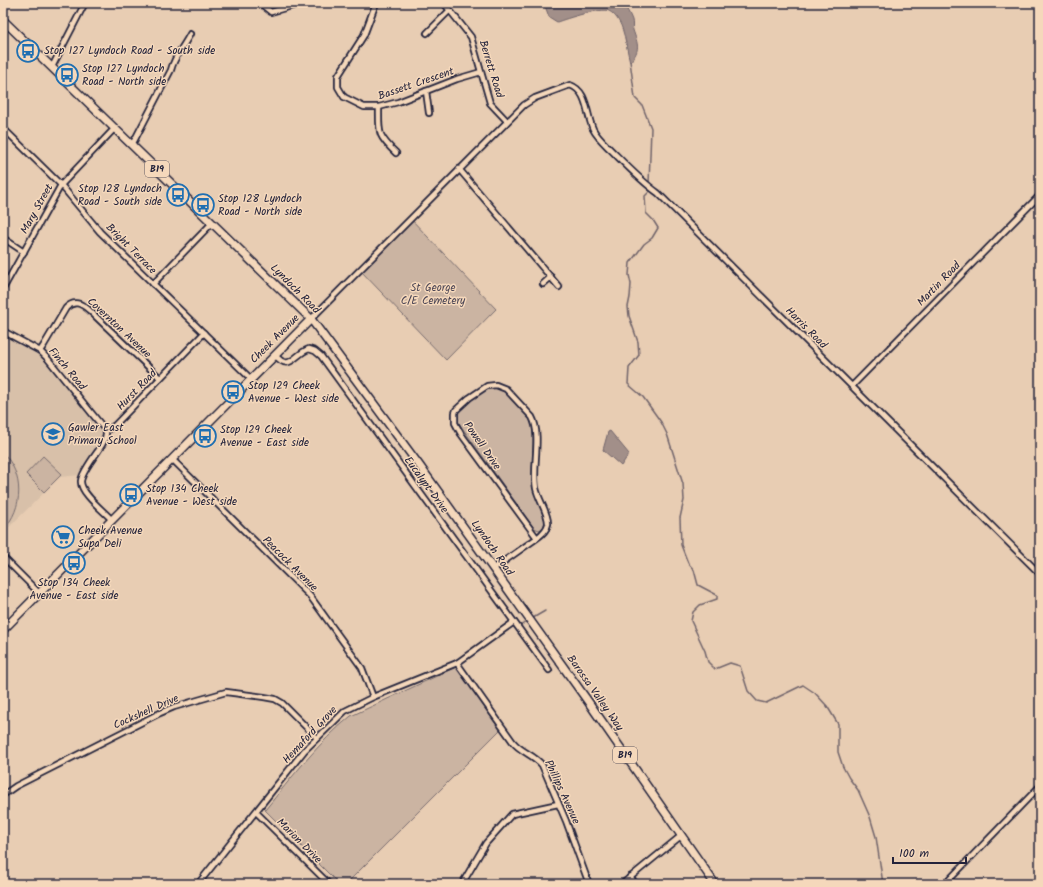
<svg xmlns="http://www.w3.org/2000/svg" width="1043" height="887" viewBox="0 0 1043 887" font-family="Kalam,sans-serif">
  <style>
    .built { fill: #d8c0a9 }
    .green { fill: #cbb4a2; stroke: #766b6e }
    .water { fill: #a28f89; stroke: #6f636a }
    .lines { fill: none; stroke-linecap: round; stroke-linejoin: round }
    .stream { stroke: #6f636a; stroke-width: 1.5 }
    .street-casing { stroke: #22223b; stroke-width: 8 }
    .secondary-casing { stroke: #22223b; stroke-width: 10 }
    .primary-casing { stroke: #22223b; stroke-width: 10 }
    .street { stroke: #f5d8bb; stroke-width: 4.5 }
    .secondary { stroke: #f5d8bb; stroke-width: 7 }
    .primary { stroke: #f5d8bb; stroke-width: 7 }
    .labels { text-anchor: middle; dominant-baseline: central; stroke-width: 3; stroke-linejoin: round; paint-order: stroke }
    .shield { fill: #f5d8bb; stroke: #615961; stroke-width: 1 }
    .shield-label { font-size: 10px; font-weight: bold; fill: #22223b }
    .poi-label { font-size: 11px; fill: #22223b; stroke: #f5d8bb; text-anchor: start }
    .street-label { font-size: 11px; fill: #22223b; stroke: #f5d8bb }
    .park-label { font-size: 11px; fill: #4c4655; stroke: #f5d8bb }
  </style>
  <rect width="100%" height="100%" fill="#e8cdb3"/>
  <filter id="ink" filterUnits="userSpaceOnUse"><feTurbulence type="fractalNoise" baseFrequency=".025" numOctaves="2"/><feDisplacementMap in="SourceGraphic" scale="8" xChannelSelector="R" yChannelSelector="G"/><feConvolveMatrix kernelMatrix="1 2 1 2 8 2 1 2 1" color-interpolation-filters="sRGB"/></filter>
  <g filter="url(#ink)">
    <polygon class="built" points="3,334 38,353 47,361 103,432 104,437 80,475 60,477 3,533"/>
    <g class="green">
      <polygon points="410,218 496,309 446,360 360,270"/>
      <path d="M492,387H498L503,390L528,417L531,421L533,429L532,481L534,489L545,521L543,528L539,530L534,528L458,422C457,417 457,414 459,409C463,403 484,389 492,387Z"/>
      <path d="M3,453C24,474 24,508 3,530Z"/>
      <polygon points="43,456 62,474 44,492 26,474"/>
      <path d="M456,667L500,730L346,884H339L265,810C292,777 318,743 351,716Z"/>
    </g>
    <g class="water">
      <path d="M544,3H623C626,8 630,14 632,20C633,23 632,27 633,30C638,45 641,49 630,62C627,51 626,39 622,28C620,22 615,14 609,11C602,7 565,19 557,22L549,17Z"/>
      <polygon points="610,431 629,454 621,466 603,450 608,432"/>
    </g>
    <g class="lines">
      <g class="stream">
        <polyline points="630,61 635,98 642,105 651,128 649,184"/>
        <polyline points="649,188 649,192 645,196 646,213 653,220 658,228 652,238 644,244 630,263 629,275 631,284 630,297 628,307 629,316 638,342 639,355 629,368 628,384 643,397 661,422 667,434 683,484 684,500 680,518 681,545 688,563 694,570 698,585 717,595 717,599 700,605 693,612 691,621 705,651 708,662 715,669 730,663 740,666 748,691 757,701 766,703 803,685 815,693 827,706 838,724 838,752 843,767 849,778 858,790 870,817 876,837 883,884"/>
        <polyline points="533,618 545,611"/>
        <polyline points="520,626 526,622"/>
      </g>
      <g class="street-casing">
        <g id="street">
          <polyline points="260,3 271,12 292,6"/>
          <polyline points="376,3 364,35 338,76 338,87 344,97 364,107 379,107 398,102 457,79 481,72"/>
          <polyline points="444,3 471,37 490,103 507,121"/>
          <polyline points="427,33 450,10"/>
          <polyline points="52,67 85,3"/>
          <polyline points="426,91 429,113"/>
          <path d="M379,107C379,133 377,135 396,153"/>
          <polyline points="3,128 61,185 100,232 251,379"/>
          <path d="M132,145L171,70C174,57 184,46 190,34"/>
          <polyline points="459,169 559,287"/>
          <polyline points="3,238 24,252"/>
          <polyline points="153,284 212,223"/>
          <polyline points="543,284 551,277"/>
          <polyline points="3,289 61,185 115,128"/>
          <path d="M311,319L524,105L535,98L570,85C588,91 586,114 593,129C597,137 604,143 611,150C626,165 641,181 658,193L1040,574"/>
          <polyline points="3,331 40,351 48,359 106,431"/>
          <path d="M40,351L44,345L66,308C74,300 81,303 89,310L160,378"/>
          <path d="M275,355C290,373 294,354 309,349L315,351L321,356L549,670"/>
          <polyline points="852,386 1040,195"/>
          <polyline points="172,459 310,596 362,668 373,697"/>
          <path d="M112,520C104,511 80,493 81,481C82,473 93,458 98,451C102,445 107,438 106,431L115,425L204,333"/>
          <polyline points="3,557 39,593"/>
          <path d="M493,569L537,538C542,534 547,530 548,524C549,514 538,499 536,488C532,467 542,435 532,417L506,389L496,385L487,386L469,398L456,410L455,413V423L461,434L537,538"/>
          <path d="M457,663L513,742C521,752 534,755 542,765L566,821L589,884"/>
          <polyline points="3,795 16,786 160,713 174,707 226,692 264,697 275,699 282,703 317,738"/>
          <polyline points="256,812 329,884"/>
          <polyline points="630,877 636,884"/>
          <polyline points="198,884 304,751 345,711 373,697 457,663 514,622"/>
          <polyline points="462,884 486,843 512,814 558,804"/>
          <polyline points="622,884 682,835"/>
          <polyline points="945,884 1040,786"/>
        </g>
      </g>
      <g class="secondary-casing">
        <polyline id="secondary" points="3,630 311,319"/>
      </g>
      <g class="primary-casing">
        <polyline id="primary" points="3,20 311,319 419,465 587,700 715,884"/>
      </g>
      <use href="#street" class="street"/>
      <use href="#secondary" class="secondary"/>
      <use href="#primary" class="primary"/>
    </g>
  </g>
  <defs>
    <g id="bus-ring" transform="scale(1.15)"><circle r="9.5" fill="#f5d8bb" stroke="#1f6fb2" stroke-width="1.5"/><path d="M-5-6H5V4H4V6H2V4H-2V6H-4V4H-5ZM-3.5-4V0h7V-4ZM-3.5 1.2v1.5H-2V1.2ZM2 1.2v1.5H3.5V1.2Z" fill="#1f6fb2"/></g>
    <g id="school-ring" transform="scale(1.15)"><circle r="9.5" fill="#f5d8bb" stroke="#1f6fb2" stroke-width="1.5"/><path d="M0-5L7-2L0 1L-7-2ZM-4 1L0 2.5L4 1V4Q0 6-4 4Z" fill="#1f6fb2"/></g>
    <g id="supermarket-ring" transform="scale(1.15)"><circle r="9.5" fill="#f5d8bb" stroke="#1f6fb2" stroke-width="1.5"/><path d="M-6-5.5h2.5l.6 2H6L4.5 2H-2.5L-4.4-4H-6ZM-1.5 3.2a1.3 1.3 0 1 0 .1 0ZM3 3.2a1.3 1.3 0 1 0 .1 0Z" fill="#1f6fb2"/></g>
  </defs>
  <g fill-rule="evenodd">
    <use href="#bus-ring" x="28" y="51"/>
    <use href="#bus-ring" x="67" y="75"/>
    <use href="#bus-ring" x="178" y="195"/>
    <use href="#bus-ring" x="203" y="205"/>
    <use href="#bus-ring" x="233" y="392"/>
    <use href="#school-ring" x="53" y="434"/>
    <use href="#bus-ring" x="205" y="436"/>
    <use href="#bus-ring" x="131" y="495"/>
    <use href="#supermarket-ring" x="63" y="537"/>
    <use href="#bus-ring" x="74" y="563"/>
  </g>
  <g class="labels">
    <g class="shield">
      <rect x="145" y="161" width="24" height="16" rx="3"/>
      <rect x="613" y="747" width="24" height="16" rx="3"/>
    </g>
    <g class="shield-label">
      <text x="157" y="169">B19</text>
      <text x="625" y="755">B19</text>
    </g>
    <g class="poi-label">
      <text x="44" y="51">Stop 127 Lyndoch Road - South side</text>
      <text x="82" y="69">Stop 127 Lyndoch<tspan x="82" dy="13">Road - North side</tspan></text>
      <text x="162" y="189" text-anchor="end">Stop 128 Lyndoch<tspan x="162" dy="13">Road - South side</tspan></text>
      <text x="218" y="199">Stop 128 Lyndoch<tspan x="218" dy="13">Road - North side</tspan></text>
      <text x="248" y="386">Stop 129 Cheek<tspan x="248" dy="13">Avenue - West side</tspan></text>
      <text x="68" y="428">Gawler East<tspan x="68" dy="13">Primary School</tspan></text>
      <text x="220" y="430">Stop 129 Cheek<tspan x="220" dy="13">Avenue - East side</tspan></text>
      <text x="146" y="489">Stop 134 Cheek<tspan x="146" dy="13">Avenue - West side</tspan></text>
      <text x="78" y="531">Cheek Avenue<tspan x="78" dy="13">Supa Deli</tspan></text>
      <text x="74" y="583" text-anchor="middle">Stop 134 Cheek<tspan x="74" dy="13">Avenue - East side</tspan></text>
    </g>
    <g class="street-label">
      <text transform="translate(491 69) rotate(73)">Berrett Road</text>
      <text transform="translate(416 84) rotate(-19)">Bassett Crescent</text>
      <text transform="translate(37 209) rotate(-61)">Mary Street</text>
      <text transform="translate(131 249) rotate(45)">Bright Terrace</text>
      <text transform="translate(939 284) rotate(-46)">Martin Road</text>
      <text transform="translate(295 289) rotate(45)">Lyndoch Road</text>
      <text transform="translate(119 328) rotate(43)">Covernton Avenue</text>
      <text transform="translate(806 328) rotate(45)">Harris Road</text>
      <text transform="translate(275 339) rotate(-45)">Cheek Avenue</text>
      <text transform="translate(67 369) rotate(50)">Finch Road</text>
      <text transform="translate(137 390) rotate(-46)">Hurst Road</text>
      <text transform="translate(482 446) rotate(55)">Powell Drive</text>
      <text transform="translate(426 485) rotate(54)">Eucalypt Drive</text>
      <text transform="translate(492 548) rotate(55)">Lyndoch Road</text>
      <text transform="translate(290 564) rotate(45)">Peacock Avenue</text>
      <text transform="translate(595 693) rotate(55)">Barossa Valley Way</text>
      <text transform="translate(146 712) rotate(-24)">Cockshell Drive</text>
      <text transform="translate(310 735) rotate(-47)">Hemaford Grove</text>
      <text transform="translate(562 792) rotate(65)">Phillips Avenue</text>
      <text transform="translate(299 841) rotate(45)">Marion Drive</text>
    </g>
    <g class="park-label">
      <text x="433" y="288">St George<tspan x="433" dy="13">C/E Cemetery</tspan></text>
    </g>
  </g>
  <rect width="1043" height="887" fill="none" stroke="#f5d8bb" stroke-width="16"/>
  <rect x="8" y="8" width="1027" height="871" fill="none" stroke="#22223b" stroke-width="1.5" filter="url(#ink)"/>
  <path d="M893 857v6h73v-6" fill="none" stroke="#22223b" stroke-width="2"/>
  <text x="899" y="857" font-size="12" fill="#22223b" stroke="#f5d8bb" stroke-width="3" paint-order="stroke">100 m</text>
</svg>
